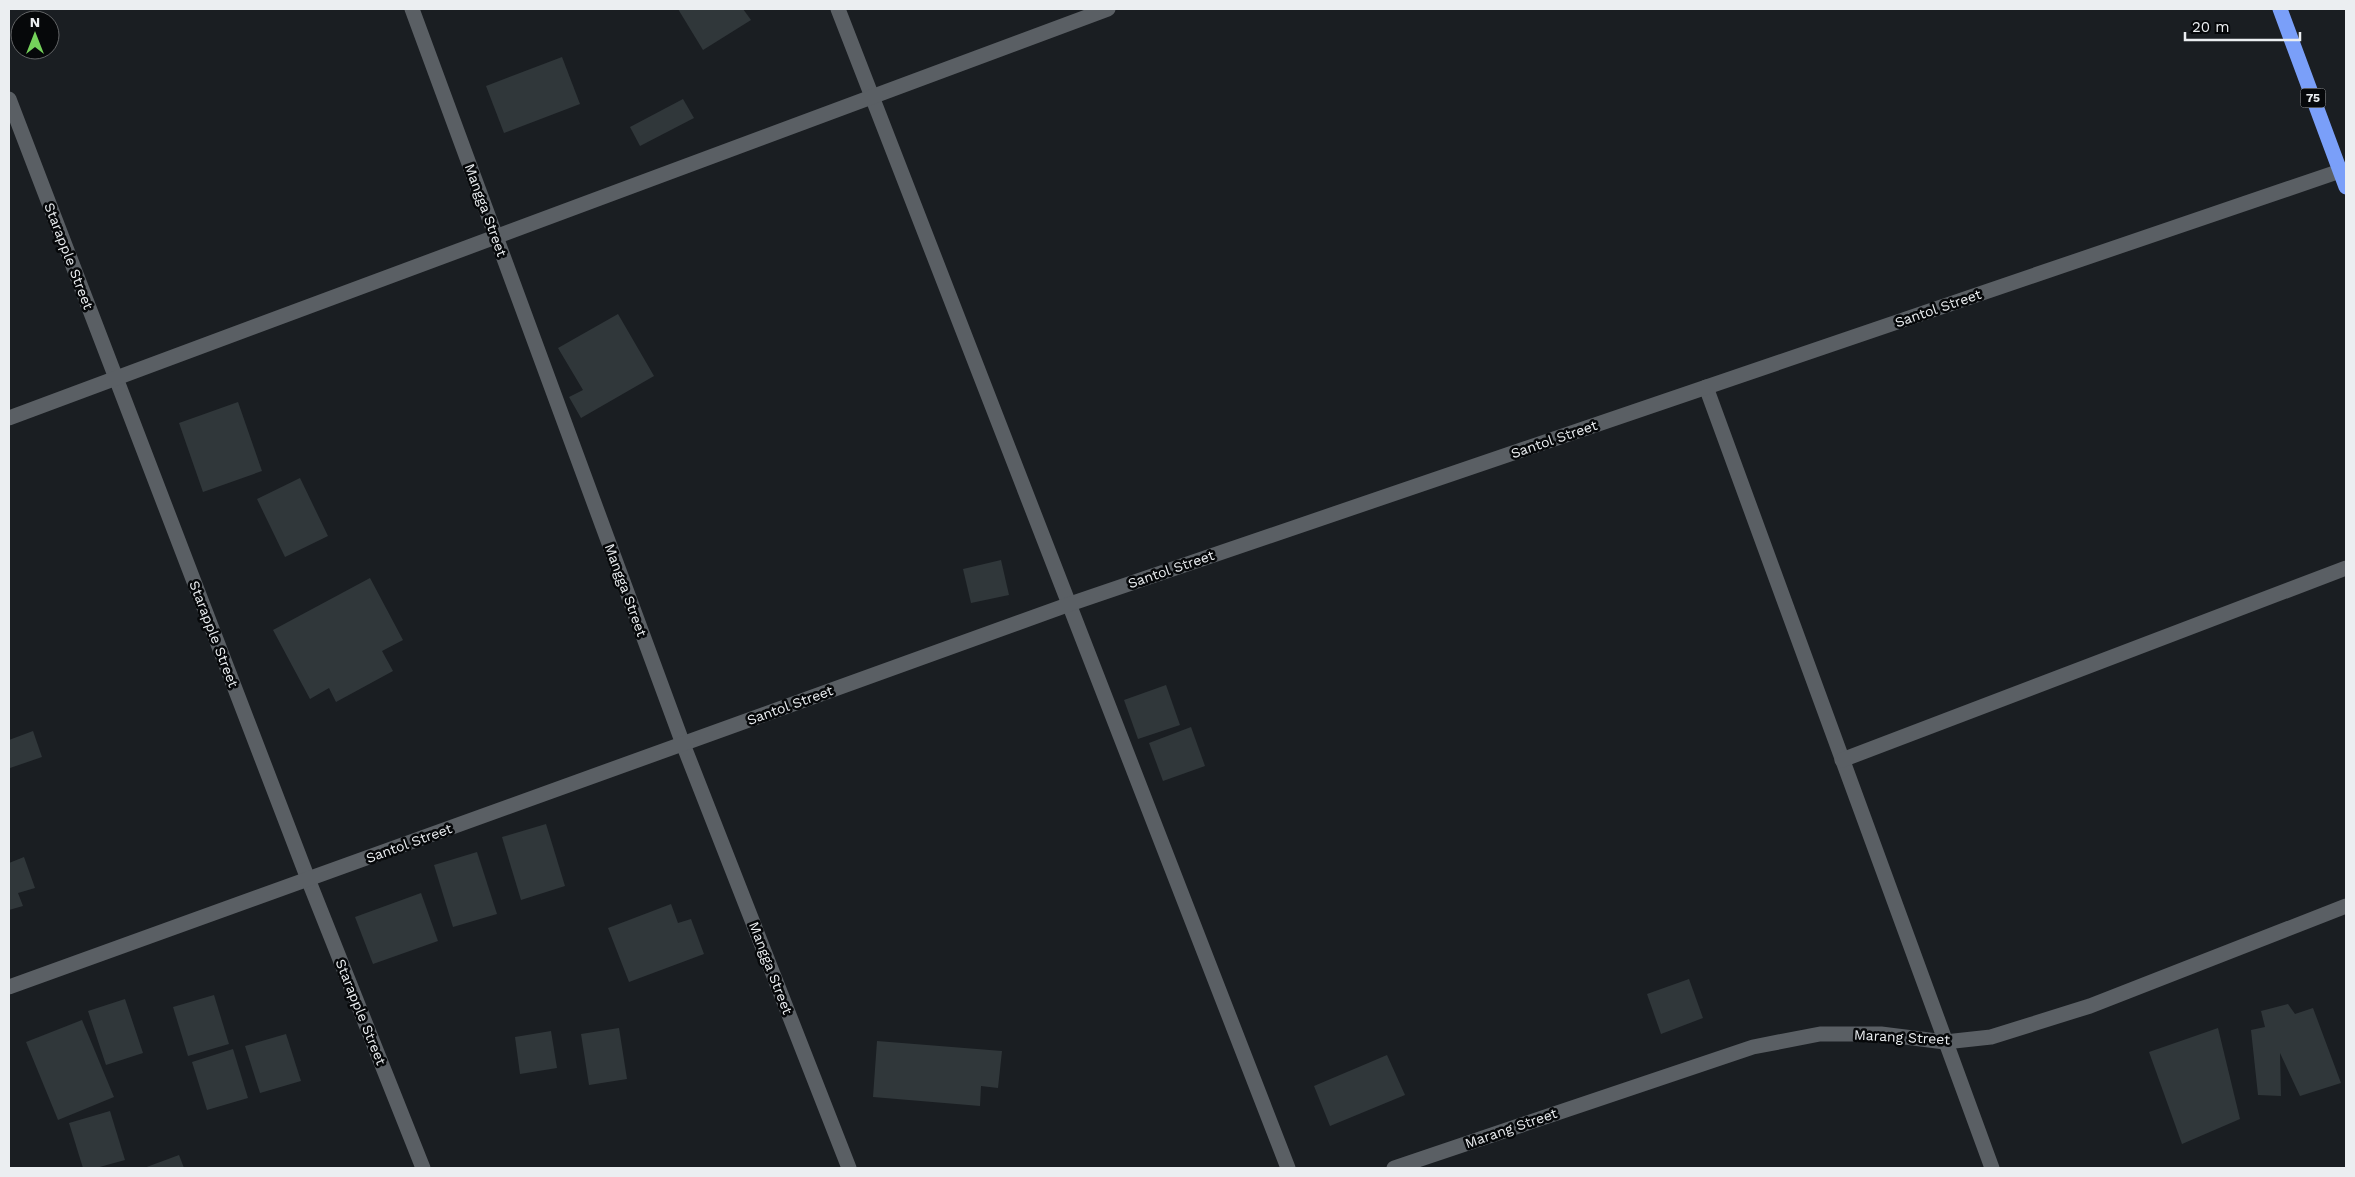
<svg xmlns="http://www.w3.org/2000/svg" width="2355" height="1177" viewBox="0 0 2355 1177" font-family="'Work Sans',sans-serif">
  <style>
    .building { fill: #30373a }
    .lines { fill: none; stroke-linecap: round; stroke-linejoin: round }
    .street { stroke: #5a5f64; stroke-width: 15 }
    .highway { stroke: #7a9ff9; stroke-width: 15 }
    .labels { text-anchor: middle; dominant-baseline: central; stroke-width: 5; stroke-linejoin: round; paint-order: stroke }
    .shield { fill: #06080a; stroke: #a6a9ac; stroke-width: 1 }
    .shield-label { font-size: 12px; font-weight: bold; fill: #ebeef1 }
    .street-label { font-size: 14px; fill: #ebeef1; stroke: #06080a }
  </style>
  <rect width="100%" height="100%" fill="#1a1e22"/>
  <g class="building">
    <polygon points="678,9 743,9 751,20 703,50"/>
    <polygon points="562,57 580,104 504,133 486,86"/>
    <polygon points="683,99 694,118 640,146 630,127"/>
    <polygon points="618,314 654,376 581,418 569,397 583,390 558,348"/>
    <polygon points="238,402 262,471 203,492 179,423"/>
    <polygon points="300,478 328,536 285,557 257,499"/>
    <polygon points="1001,560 1009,595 971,603 963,569"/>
    <polygon points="370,578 403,640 382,651 393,671 336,702 329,688 310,699 273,630"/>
    <polygon points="1166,685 1180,725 1138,739 1124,700"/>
    <polygon points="1191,727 1205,766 1163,781 1149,743"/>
    <polygon points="33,731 42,757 10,768 9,740"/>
    <polygon points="546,824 565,886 521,900 502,837"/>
    <polygon points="477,852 497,914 453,927 434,865"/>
    <polygon points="24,857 35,888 18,893 23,906 9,910 9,863"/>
    <polygon points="421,893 438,941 373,964 355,917"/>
    <polygon points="671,904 678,923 691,919 704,954 629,982 608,928"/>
    <polygon points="1689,979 1703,1018 1661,1034 1647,994"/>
    <polygon points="214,995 229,1044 188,1056 173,1007"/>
    <polygon points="125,999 143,1053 106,1065 88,1011"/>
    <polygon points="2288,1004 2295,1014 2313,1008 2341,1083 2300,1096 2280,1053 2281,1096 2258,1095 2251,1030 2265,1027 2261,1011"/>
    <polygon points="82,1020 114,1097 58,1120 26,1042"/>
    <polygon points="619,1028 627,1079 589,1085 581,1034"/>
    <polygon points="2218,1028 2240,1119 2182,1144 2149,1052"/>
    <polygon points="551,1031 557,1068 520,1074 515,1037"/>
    <polygon points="286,1034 301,1081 260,1093 245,1046"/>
    <polygon points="877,1041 1002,1051 998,1088 981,1086 980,1106 873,1097"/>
    <polygon points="233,1049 248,1098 207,1110 192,1062"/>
    <polygon points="1387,1055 1405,1095 1330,1126 1314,1086"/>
    <polygon points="110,1111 125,1160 96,1168 83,1168 69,1123"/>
    <polygon points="179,1155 184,1168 144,1168"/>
  </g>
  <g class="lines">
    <g class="street">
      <polyline points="412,9 683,744 849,1168"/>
      <polyline points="838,9 1288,1168"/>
      <polyline points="9,99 308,879 423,1168"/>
      <polyline points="1706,387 1992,1168"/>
      <polyline points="9,418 1108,9"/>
      <polyline points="1842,760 2346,568"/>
      <polyline points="9,987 1070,604 2346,169"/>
      <polyline points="1394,1168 1753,1047 1820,1034 1881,1034 1945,1042 1991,1037 2090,1006 2346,906"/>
    </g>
    <polyline class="highway" points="2280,9 2346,187"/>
  </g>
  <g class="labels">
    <rect class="shield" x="2300.5" y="88.5" width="25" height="19" rx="4"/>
    <g class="shield-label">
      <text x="2313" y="98">75</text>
    </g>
    <g class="street-label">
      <text transform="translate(486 210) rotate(70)">Mangga Street</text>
      <text transform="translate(69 256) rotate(69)">Starapple Street</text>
      <text transform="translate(1938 308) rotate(-19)">Santol Street</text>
      <text transform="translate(1554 439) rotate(-19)">Santol Street</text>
      <text transform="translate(1171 569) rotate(-19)">Santol Street</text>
      <text transform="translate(626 590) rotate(70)">Mangga Street</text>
      <text transform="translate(214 634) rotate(69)">Starapple Street</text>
      <text transform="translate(790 705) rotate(-20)">Santol Street</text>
      <text transform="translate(409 843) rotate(-20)">Santol Street</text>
      <text transform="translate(771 968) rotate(69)">Mangga Street</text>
      <text transform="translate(361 1012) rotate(68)">Starapple Street</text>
      <text transform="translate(1902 1037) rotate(3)">Marang Street</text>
      <text transform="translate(1511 1128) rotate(-19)">Marang Street</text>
    </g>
  </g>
  <rect width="2355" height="1177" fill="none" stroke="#ebeef1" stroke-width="20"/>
  <g transform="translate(35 35)"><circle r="24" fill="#06080a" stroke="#626466"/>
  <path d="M0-4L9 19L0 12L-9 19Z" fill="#75d25b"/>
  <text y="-8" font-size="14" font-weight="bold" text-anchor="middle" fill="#ebeef1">N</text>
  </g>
  <path d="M2185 32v8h115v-8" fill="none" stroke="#ebeef1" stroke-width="2.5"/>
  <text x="2192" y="32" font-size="15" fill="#ebeef1" stroke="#06080a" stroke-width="4" paint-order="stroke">20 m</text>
</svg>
